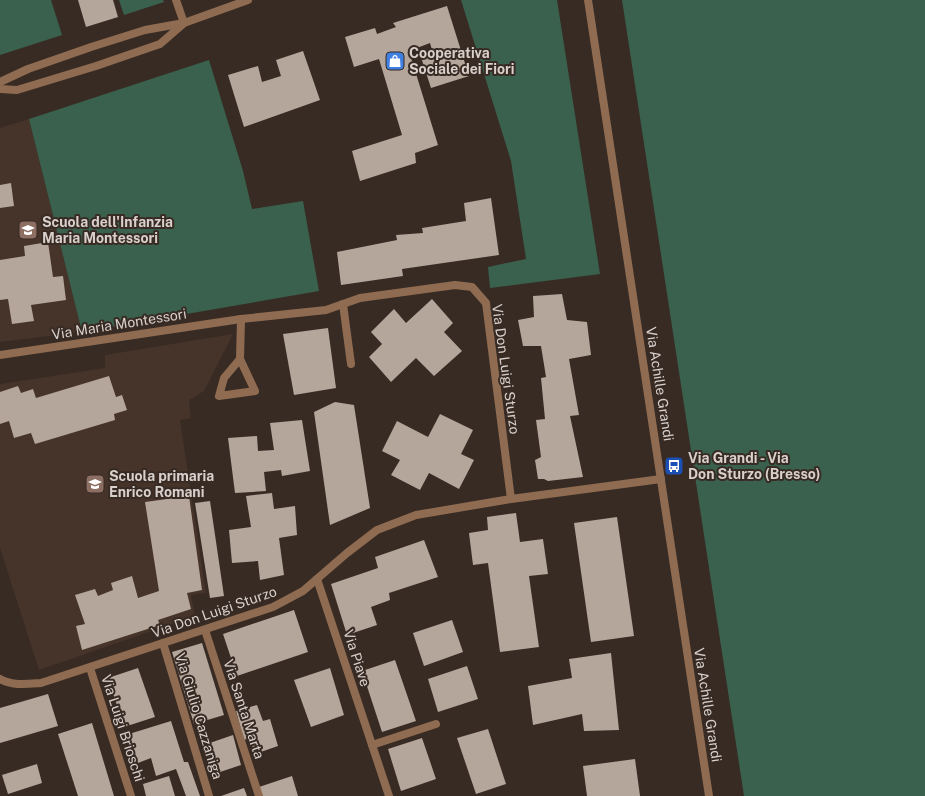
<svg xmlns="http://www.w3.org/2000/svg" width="925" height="796" viewBox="0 0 925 796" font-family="'Public Sans',sans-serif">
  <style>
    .built { fill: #463329 }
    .green { fill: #39614d }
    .building { fill: #b4a69b }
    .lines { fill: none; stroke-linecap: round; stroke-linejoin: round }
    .service { stroke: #8f6c51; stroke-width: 8 }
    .minor { stroke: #8f6c51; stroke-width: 8 }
    .tertiary { stroke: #8f6c51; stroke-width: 8 }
    .labels { text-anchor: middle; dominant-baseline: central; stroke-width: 4; stroke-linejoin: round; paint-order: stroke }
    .poi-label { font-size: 14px; font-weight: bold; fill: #d9d0cc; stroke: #382b24; text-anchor: start }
    .street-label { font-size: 14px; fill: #d9d0cc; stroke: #382b24 }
  </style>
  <rect width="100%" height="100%" fill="#382b24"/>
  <g class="built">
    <polygon points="29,119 82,332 0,342 0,128"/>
    <polygon points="233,334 204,391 189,400 191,418 180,420 206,593 191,595 195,616 39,670 0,548 0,384 105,368 105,355"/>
  </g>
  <g class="green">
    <polygon points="0,0 51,0 62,35 0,55"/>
    <polygon points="119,0 163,0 164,2 124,15"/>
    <polygon points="461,0 557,0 600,274 490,288 488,267 526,259 511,161"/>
    <polygon points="622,0 925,0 925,796 744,796"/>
    <polygon points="209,60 243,171 252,209 303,201 319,291 82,332 29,119"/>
  </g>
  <g class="building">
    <polygon points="78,0 113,0 118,17 86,27"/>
    <polygon points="447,6 469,76 431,88 420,54 432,50 430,43 409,51 438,145 415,153 416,163 360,181 352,151 402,135 379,59 354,67 345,37 375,28 377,34 396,27 393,23"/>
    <polygon points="303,51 320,100 244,127 228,75 258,66 262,82 281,76 276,60"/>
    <polygon points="11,183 14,206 0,208 0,185"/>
    <polygon points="491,198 499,255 402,269 403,276 341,285 337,252 397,240 396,235 423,233 422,228 466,221 464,203"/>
    <polygon points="48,242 53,277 63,276 66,300 31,305 34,321 12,324 8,299 0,300 0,260 25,256 24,246"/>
    <polygon points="562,294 567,320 587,322 591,355 569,359 579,415 570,416 583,477 548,481 544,479 538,479 535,460 541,457 536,420 545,419 541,378 546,377 541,346 523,346 518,320 534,317 533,296"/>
    <polygon points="432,299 453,323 444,332 462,351 434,376 416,358 391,382 369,357 382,344 371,332 394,309 406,323"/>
    <polygon points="328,328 336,388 294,395 283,334"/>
    <polygon points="109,376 116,397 122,395 127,410 114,414 115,420 35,444 31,433 14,438 9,421 0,424 0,392 18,386 21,393 33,389 36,398"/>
    <polygon points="335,402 354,405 370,508 330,525 314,412"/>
    <polygon points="440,414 473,430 461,454 474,460 459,489 429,473 420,490 391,475 400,460 382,451 397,421 428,437"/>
    <polygon points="302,420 310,471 282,476 281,470 264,472 266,491 235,493 228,438 257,436 258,451 274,450 270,423"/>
    <polygon points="272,493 274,509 295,506 297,535 279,538 284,575 260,580 258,561 232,563 229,530 251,527 246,496"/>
    <polygon points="189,496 202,590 187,593 191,609 158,620 160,625 157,626 82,650 76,626 85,624 75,595 95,589 98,596 113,590 111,583 132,576 138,598 159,591 145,502"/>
    <polygon points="210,501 224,596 210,598 195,503"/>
    <polygon points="516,513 520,542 543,539 548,574 529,576 539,647 500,652 488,563 473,565 469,533 488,530 487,517"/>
    <polygon points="617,517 634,636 591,642 574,523"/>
    <polygon points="424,540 438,577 389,593 390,600 371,607 377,625 347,635 331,584 378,568 375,557"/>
    <polygon points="294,610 308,652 237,676 223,634"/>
    <polygon points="452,620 463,652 424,666 413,633"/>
    <polygon points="202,643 224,715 194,724 172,652"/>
    <polygon points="611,653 619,730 584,731 582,714 533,725 528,686 572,678 569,659"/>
    <polygon points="395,660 416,721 382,732 362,671"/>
    <polygon points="467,666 478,699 438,712 428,679"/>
    <polygon points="138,668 155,717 124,727 108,678"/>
    <polygon points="330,668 344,715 311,727 294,680"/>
    <polygon points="48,694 58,726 0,743 0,708"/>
    <polygon points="257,705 263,721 270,719 278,746 255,754 249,738 244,740 236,711"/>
    <polygon points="171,721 184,762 188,762 200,796 186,796 176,769 156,776 151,758 138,763 129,734"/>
    <polygon points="92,723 114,796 78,796 58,734"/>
    <polygon points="488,729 506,784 476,794 457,738"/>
    <polygon points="233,735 241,765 211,775 204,745"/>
    <polygon points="422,738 436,779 401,791 388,749"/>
    <polygon points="635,759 640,796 587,796 583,766"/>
    <polygon points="37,764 42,783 8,794 2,775"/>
    <polygon points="169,776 175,796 146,796 143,784"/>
    <polygon points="292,776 298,796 262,796 259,787"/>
    <polygon points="244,788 247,796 221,796"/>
  </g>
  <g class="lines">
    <g class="service">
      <polyline points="343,304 351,364"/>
      <polyline points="240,359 224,378 219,396 255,391 240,359 241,319"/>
      <polyline points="372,745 436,724"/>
    </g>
    <g class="minor">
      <polyline points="176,0 184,23"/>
      <polyline points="0,82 28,69 91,47 145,30 184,23 248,0"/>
      <polyline points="0,89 17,90 96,66 160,44 183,24"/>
      <polyline points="0,355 241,319 326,310 360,298 455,285 472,287 486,303 511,499"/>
      <polyline points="317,579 389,796"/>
      <polyline points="205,630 259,796"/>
      <polyline points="163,643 209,796"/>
      <polyline points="90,668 131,796"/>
      <path d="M0,679C13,686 27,684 41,683L273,607L303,591L347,553L377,530L416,515L511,499L661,479"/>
    </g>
    <polyline class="tertiary" points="588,0 709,796"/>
  </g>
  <defs>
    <g id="shop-square" transform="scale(1)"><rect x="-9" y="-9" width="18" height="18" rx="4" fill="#3f7fe0" stroke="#382b24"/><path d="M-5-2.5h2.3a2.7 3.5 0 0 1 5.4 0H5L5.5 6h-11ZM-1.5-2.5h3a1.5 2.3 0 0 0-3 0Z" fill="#fff"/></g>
    <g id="school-square" transform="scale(1)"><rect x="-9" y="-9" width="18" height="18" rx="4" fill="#8d6e63" stroke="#382b24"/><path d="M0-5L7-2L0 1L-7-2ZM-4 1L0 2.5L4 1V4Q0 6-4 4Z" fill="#fff"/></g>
    <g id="bus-square" transform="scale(1)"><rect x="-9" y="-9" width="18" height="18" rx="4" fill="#1a4fb4" stroke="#382b24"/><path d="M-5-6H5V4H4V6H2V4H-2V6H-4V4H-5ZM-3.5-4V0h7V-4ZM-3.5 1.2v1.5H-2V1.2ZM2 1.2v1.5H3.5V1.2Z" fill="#fff"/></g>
  </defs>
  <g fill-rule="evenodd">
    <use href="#shop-square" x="395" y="61"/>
    <use href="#school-square" x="28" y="230"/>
    <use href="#bus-square" x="674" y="466"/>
    <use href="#school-square" x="95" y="484"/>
  </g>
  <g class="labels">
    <g class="poi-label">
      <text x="409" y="53">Cooperativa<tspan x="409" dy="16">Sociale dei Fiori</tspan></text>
      <text x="42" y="222">Scuola dell'Infanzia<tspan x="42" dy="16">Maria Montessori</tspan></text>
      <text x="688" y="458">Via Grandi - Via<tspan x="688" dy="16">Don Sturzo (Bresso)</tspan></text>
      <text x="109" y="476">Scuola primaria<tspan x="109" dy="16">Enrico Romani</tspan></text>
    </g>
    <g class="street-label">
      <text transform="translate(119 324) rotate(-9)">Via Maria Montessori</text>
      <text transform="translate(506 369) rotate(82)">Via Don Luigi Sturzo</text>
      <text transform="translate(660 384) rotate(81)">Via Achille Grandi</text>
      <text transform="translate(214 612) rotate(-19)">Via Don Luigi Sturzo</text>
      <text transform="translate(357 658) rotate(72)">Via Piave</text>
      <text transform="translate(708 705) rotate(81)">Via Achille Grandi</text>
      <text transform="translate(244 709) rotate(72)">Via Santa Marta</text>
      <text transform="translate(199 716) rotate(73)">Via Giulio Cazzaniga</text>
      <text transform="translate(123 728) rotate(72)">Via Luigi Brioschi</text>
    </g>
  </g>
</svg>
